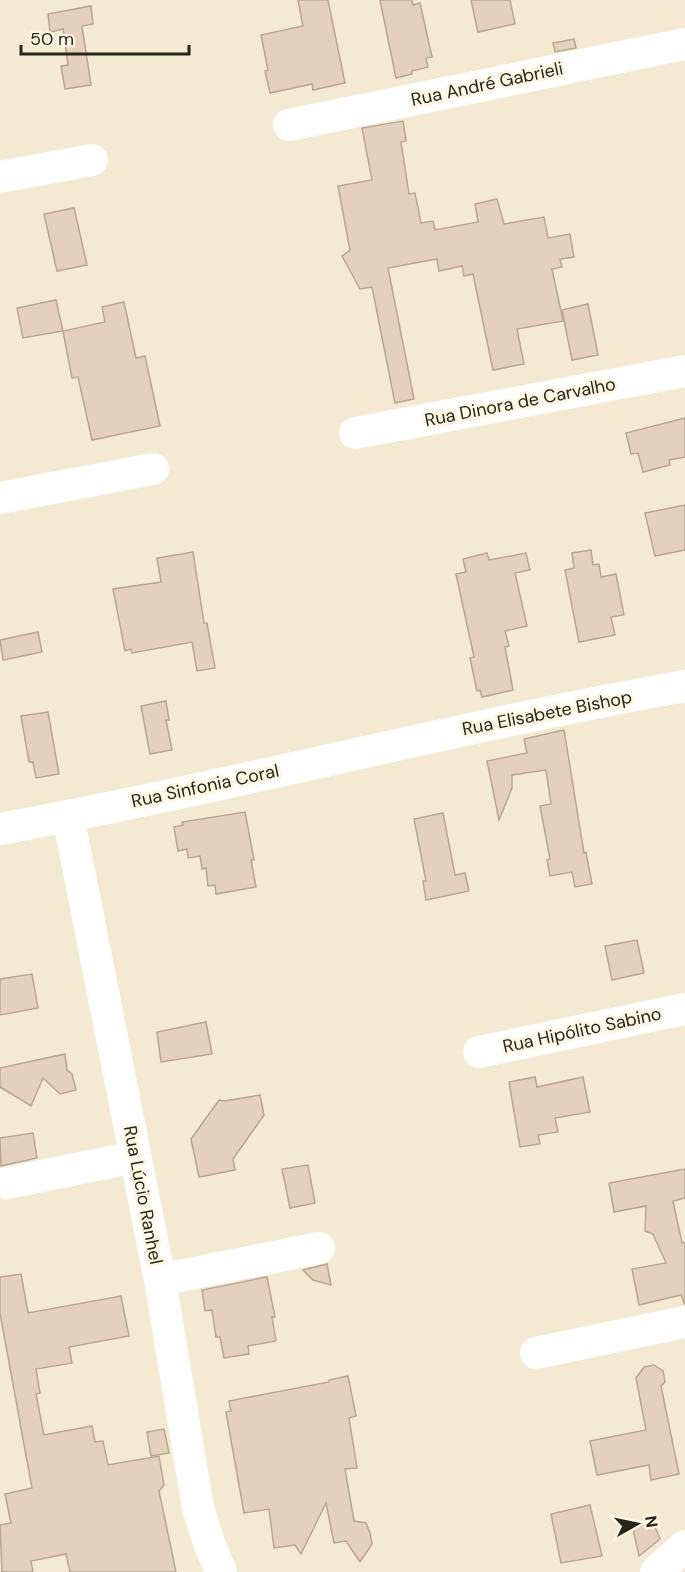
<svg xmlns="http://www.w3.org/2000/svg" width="685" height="1572" viewBox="0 0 685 1572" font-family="'DM Sans',sans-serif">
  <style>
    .building { fill: #e4d0bc; stroke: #b9a692; stroke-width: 1.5 }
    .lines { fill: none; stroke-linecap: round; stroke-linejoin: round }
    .minor { stroke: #fff; stroke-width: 32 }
    .labels { text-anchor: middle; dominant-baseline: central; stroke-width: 6; stroke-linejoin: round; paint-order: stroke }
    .street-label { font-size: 18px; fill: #27241a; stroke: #fef8e3 }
  </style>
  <rect width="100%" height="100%" fill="#f3ead1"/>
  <g class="building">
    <polygon points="298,0 328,0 345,83 313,90 312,84 270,93 265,71 268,70 261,35 303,26"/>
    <polygon points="380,0 412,0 413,5 420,3 432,57 426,58 428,67 412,71 412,74 396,78"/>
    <polygon points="471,0 510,0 515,24 478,32"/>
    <polygon points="91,6 93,24 82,26 91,85 65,89 61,66 68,65 63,29 50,32 48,14"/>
    <polygon points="574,39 576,48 555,52 553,43"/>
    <polygon points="403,121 406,141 401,142 409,194 415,193 421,223 433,221 435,230 478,222 475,204 497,199 504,224 544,217 548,238 570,234 574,257 560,259 562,267 552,269 563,321 517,329 524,364 493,370 473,274 464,276 462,266 439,271 437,259 388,268 414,399 395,403 372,287 360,289 342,256 350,250 338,186 372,180 362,128"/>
    <polygon points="74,208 87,265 57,271 44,214"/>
    <polygon points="56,300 63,331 23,338 17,308"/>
    <polygon points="124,302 136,358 145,356 160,426 92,440 78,377 72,378 63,331 105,322 102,307"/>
    <polygon points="588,304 598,355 572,360 562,310"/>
    <polygon points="685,418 685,457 669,460 670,465 643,472 638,453 631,454 626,433"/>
    <polygon points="685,505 685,550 655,556 645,513"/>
    <polygon points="591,550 593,565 599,564 601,577 616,574 624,615 611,617 615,635 579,642 565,570 574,568 572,553"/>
    <polygon points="193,552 204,623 207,623 215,668 197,671 192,642 132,653 131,649 125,651 113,589 161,582 157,558"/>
    <polygon points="487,553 489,560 526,553 530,570 515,573 527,626 505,631 509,646 505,647 513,690 482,697 480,690 477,691 470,658 474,657 456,574 466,572 463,559"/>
    <polygon points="38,632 42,652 3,660 0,640"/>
    <polygon points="166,701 169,720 166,720 172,750 150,754 141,706"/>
    <polygon points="48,712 59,774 36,778 33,762 29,762 21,716"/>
    <polygon points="564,730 584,853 586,852 592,884 575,887 572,872 550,876 547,860 550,859 540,806 551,804 546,770 512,775 512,788 499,820 487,761 527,753 524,739"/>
    <polygon points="245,812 254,860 251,860 256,887 216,894 215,885 208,886 206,868 202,869 200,856 188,858 187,849 178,851 174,827 183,825 182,822"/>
    <polygon points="443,813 455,875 465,873 469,891 426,900 423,881 426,881 414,819"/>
    <polygon points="637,940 644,973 612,980 605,946"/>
    <polygon points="32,974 38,1008 0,1015 0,979"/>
    <polygon points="206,1022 212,1054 161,1062 157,1032"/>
    <polygon points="65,1054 67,1070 72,1074 76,1090 60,1094 43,1078 31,1106 0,1087 0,1068"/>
    <polygon points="535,1077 537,1087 583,1077 590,1112 555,1118 558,1132 538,1135 540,1144 520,1147 509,1082"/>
    <polygon points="260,1095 264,1115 233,1159 235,1170 199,1177 191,1139 219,1100 224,1101"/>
    <polygon points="33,1133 37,1158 1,1166 0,1138"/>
    <polygon points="308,1165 315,1203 290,1208 282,1169"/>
    <polygon points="685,1169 685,1198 673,1201 682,1243 685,1242 685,1305 681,1295 639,1305 632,1269 666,1263 653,1234 645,1231 646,1206 614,1212 609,1183"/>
    <polygon points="327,1264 331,1285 313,1280 303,1270"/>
    <polygon points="21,1274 28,1313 121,1296 129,1336 69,1347 72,1363 36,1369 40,1393 36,1394 44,1435 92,1426 95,1442 103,1441 108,1465 159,1456 164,1485 159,1491 176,1572 70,1572 66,1554 31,1561 33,1572 2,1572 0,1525 11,1523 5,1494 32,1488 0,1313 0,1277"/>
    <polygon points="267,1277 275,1317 272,1317 276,1341 248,1346 249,1354 224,1358 220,1337 216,1337 212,1310 205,1311 202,1290"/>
    <polygon points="654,1365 663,1371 665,1382 661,1386 679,1474 651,1480 649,1465 597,1475 590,1441 646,1430 636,1378 644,1367"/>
    <polygon points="348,1376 356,1416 349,1418 357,1468 345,1469 354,1521 366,1523 370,1533 372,1544 360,1562 346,1541 334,1543 326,1503 301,1554 295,1545 274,1548 269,1509 244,1513 226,1412 231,1411 229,1401 329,1382 329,1380"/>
    <polygon points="164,1429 169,1453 151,1456 147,1432"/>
    <polygon points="590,1505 602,1556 561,1563 551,1514"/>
    <polygon points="652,1520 660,1539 639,1556 633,1529"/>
  </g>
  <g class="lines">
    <g class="minor">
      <polyline points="289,125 685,44"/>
      <polyline points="0,177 92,160"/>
      <polyline points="355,433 685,371"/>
      <polyline points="0,498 153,469"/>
      <polyline points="68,816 160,1280 198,1508 209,1543 221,1572"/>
      <path d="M0,829C229,787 455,727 685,686"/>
      <polyline points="479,1052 685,1009"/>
      <polyline points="7,1183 135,1157"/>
      <polyline points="160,1280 319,1248"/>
      <polyline points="536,1353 685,1322"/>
      <polyline points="656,1572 685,1546"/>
    </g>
  </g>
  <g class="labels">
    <g class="street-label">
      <text transform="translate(487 84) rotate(-12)">Rua André Gabrieli</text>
      <text transform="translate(520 402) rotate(-11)">Rua Dinora de Carvalho</text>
      <text transform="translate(547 713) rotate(-11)">Rua Elisabete Bishop</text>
      <text transform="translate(205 786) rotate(-12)">Rua Sinfonia Coral</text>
      <text transform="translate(582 1030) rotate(-12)">Rua Hipólito Sabino</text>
      <text transform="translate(143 1195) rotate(79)">Rua Lúcio Ranhel</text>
    </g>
  </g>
  <g transform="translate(637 1524) rotate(81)" stroke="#fef8e3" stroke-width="4.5" paint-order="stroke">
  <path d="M0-4.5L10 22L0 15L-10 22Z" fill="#27241a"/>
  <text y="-9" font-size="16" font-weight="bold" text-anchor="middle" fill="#27241a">N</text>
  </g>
  <path d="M21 45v9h168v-9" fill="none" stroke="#27241a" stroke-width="3"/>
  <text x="30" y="45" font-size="18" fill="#27241a" stroke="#fef8e3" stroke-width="4.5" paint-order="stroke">50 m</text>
</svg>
